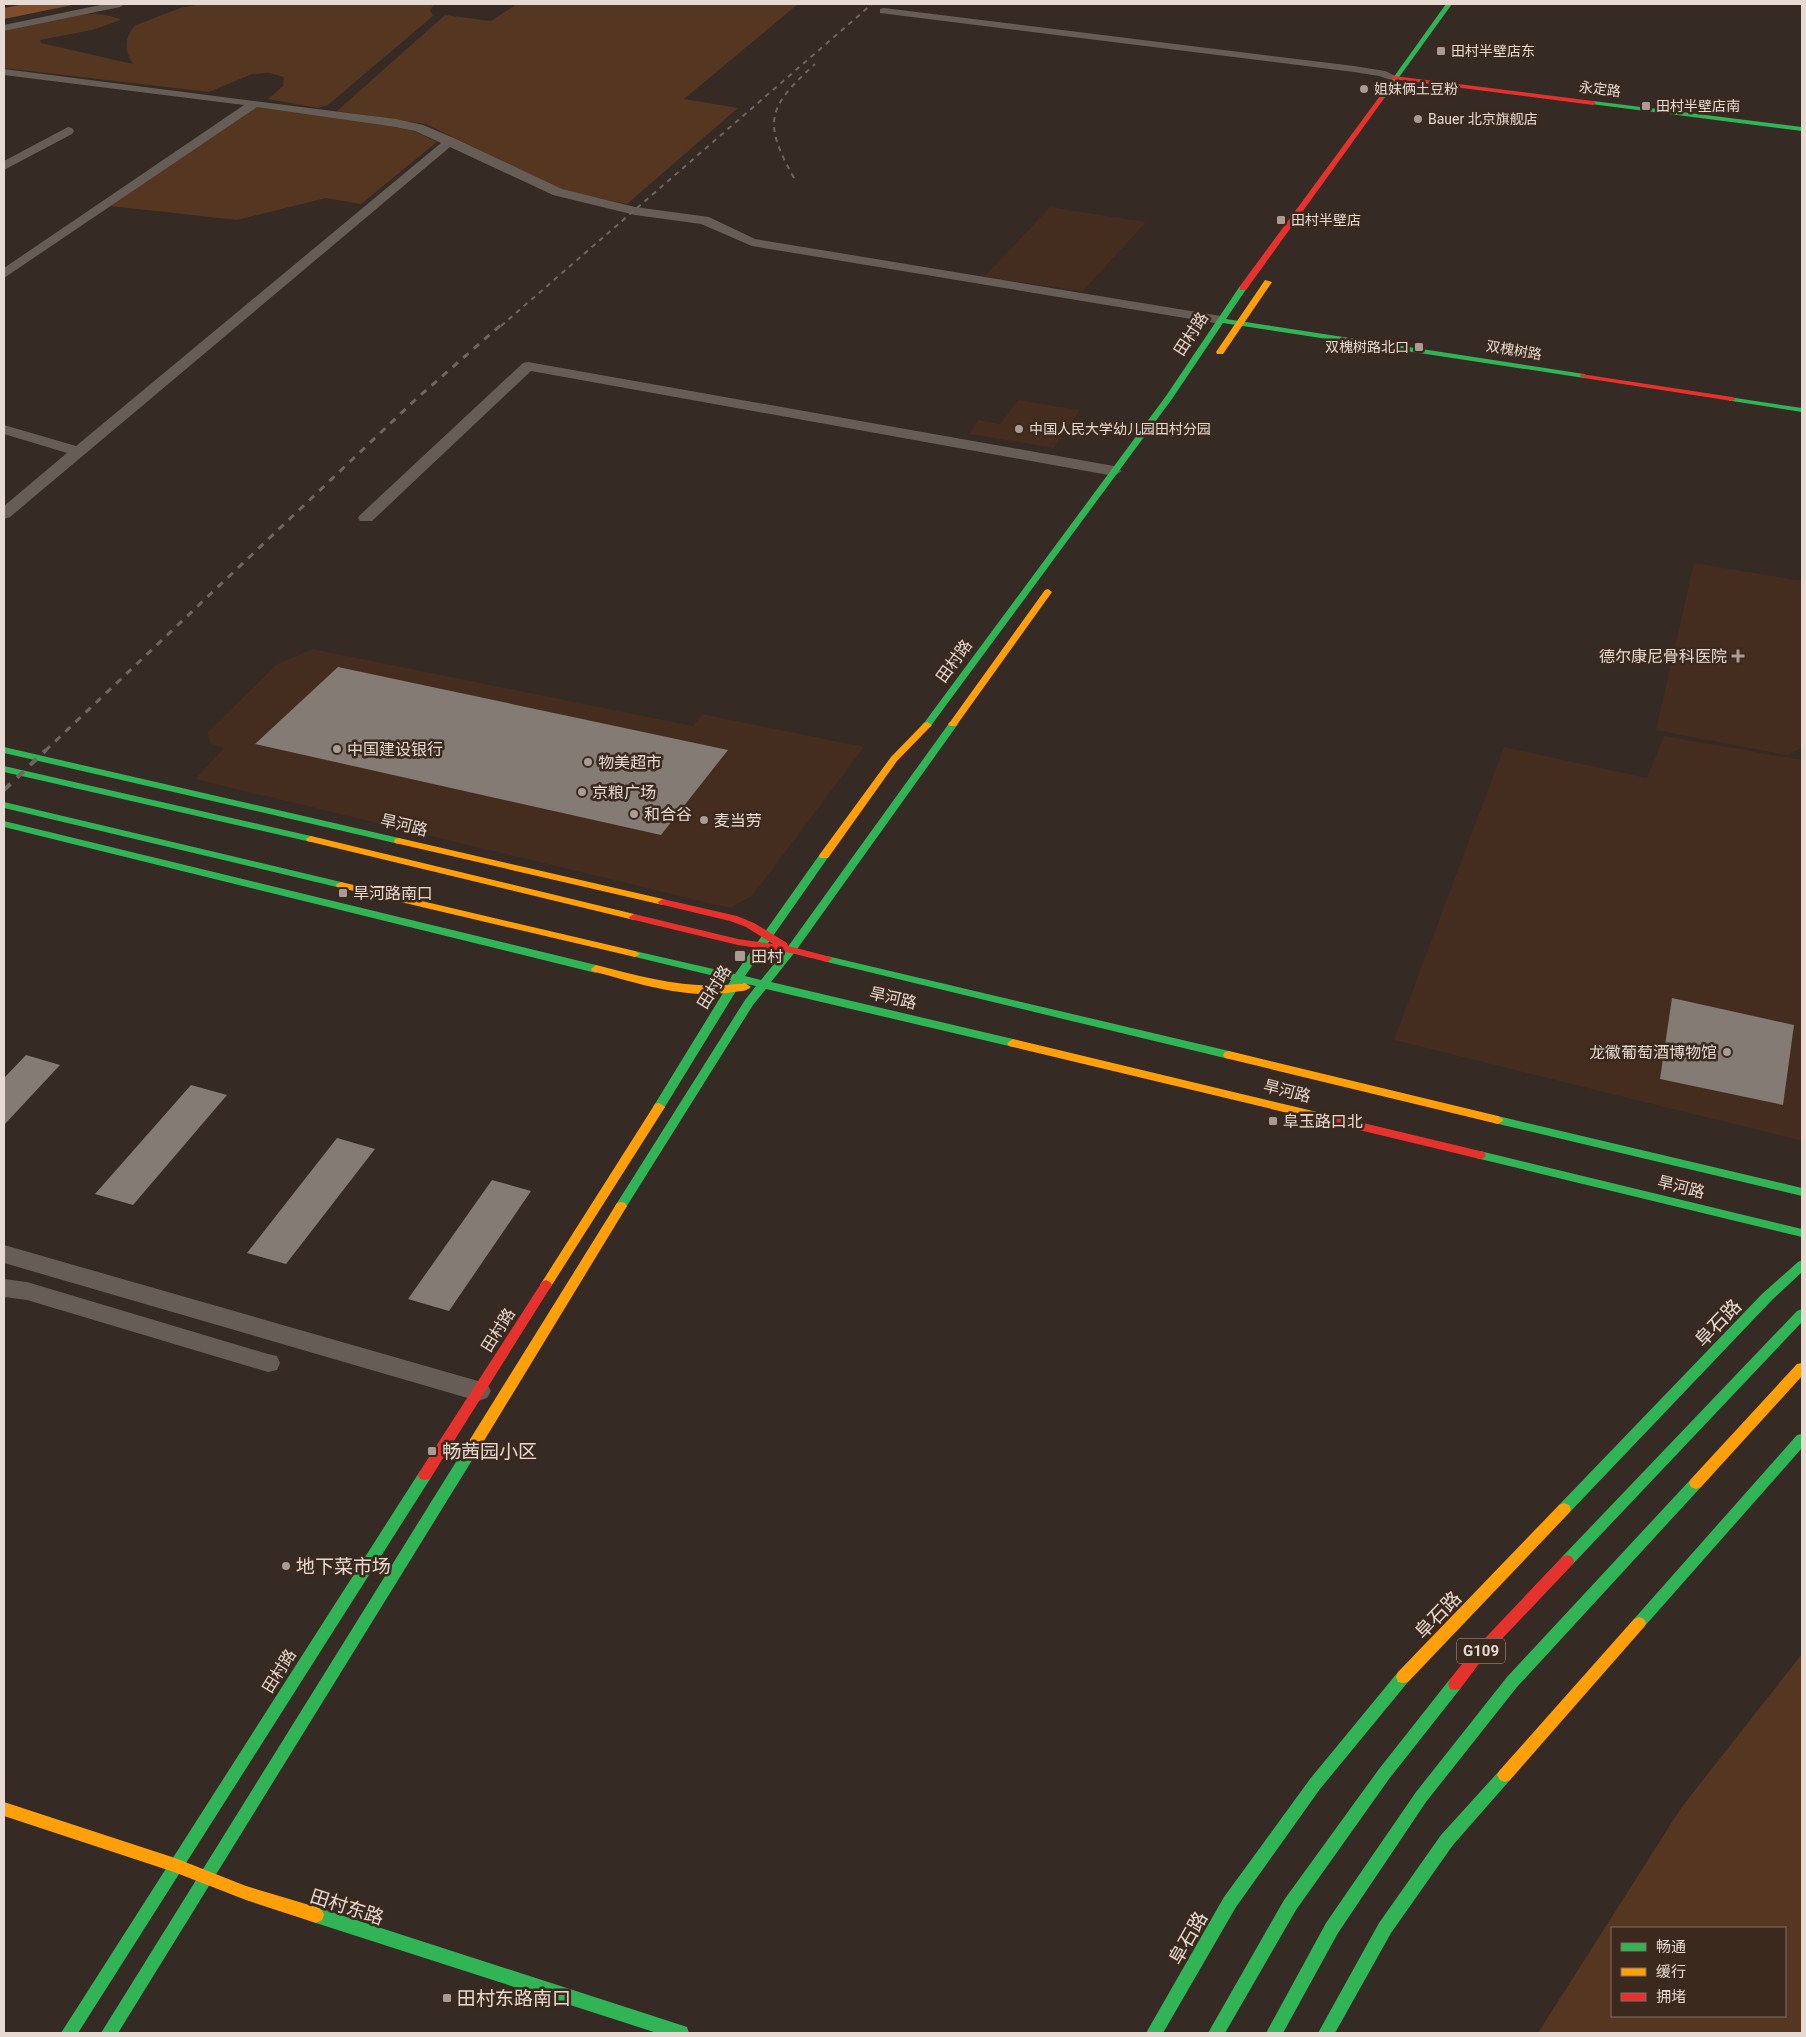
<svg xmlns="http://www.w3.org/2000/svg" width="1806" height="2037" viewBox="0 0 1806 2037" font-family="Roboto,'Noto Sans SC',sans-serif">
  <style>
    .built { fill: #442d1f }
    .green { fill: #543621; fill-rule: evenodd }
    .water { fill: #7e4d2c }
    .building { fill: #847b75 }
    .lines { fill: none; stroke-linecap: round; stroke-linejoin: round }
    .street { fill: #665d56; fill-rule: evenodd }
    .fast { fill: #30b455; fill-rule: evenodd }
    .slow { fill: #ff9f0a; fill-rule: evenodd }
    .jam { fill: #e5322d; fill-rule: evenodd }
    .rail-far2 { stroke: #6e6661; stroke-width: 2; stroke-dasharray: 5 5; stroke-linecap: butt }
    .rail-far1 { stroke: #6e6661; stroke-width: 3; stroke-dasharray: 7 7; stroke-linecap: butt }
    .rail { stroke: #6e6661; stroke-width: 4; stroke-dasharray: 9 9; stroke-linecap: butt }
    .poi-dot { fill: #a89c95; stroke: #3b291e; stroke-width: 2 }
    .labels { text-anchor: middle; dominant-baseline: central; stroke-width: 5; stroke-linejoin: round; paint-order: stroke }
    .far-poi-label { font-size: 14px; fill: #e6dad2; stroke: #3b291e; text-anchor: start }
    .far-street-label { font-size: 14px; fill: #e6dad2; stroke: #3b291e }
    .shield { fill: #3b291e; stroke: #b3a59c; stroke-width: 1 }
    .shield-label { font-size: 15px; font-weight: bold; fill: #e6dad2 }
    .street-label { font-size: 16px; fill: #e6dad2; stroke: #3b291e }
    .poi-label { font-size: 16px; fill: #e6dad2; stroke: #3b291e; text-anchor: start }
    .near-street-label { font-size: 19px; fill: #e6dad2; stroke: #3b291e }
    .near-poi-label { font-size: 19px; fill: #e6dad2; stroke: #3b291e; text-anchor: start }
  </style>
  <rect width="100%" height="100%" fill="#352a24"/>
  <g class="built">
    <polygon points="1050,207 1146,222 1083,291 984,277"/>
    <polygon points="1018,400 1080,410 1054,448 969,434 978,420 1000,424"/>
    <polygon points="1694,563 1802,581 1802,748 1787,755 1656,730"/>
    <polygon points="313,649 693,726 702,714 864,747 753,895 730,908 195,779 224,748 211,744 207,733 277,664"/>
    <polygon points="1664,736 1802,760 1802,1141 1394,1040 1504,747 1647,778"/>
  </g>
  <g class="green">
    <path d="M201,4H434L430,10L433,16L328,105L318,108L268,99L283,86L284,77L269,73L252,74L209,92L4,68V31C35,24 91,4 121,20L92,30L40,40L41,43L133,64C124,52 124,36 136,25L180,8Z"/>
    <polygon points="517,4 798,4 684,99 738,108 627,204 562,190 426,124 337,111 445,15 491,21"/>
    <polygon points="255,106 405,127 437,142 361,204 326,198 237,220 110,206"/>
    <path d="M1802,1654V2033H1538L1681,1808ZM1785,1928V2016H1612V1928Z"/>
  </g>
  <polygon class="water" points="24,4 77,4 4,19 4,8"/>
  <g class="building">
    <polygon points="338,667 728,750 661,835 255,744"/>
    <polygon points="1672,998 1794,1025 1783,1105 1660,1079"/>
    <polygon points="26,1055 60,1065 4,1125 4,1078"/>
    <polygon points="191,1085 227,1095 133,1205 95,1194"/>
    <polygon points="337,1138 375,1149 286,1264 247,1253"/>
    <polygon points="492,1180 531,1191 449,1311 408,1299"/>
  </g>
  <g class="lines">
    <g class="street">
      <polygon points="105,4 125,4 120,7 4,31 4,25"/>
      <polygon points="884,8 1354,66 1385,71 1400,78 1394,81 1379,76 1354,72 880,13 880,9"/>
      <polygon points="4,69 396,119 423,125 454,138 562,189 635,207 709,217 755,239 1221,316 1228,320 1221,324 752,246 701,224 635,215 553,195 450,147 10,517 4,519 4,506 67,453 4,434 4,425 76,446 441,143 415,131 396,127 257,107 4,278 4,268 244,105 4,75"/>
      <polygon points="68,127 72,128 74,131 72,134 4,170 4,161"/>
      <polygon points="528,362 1114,466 1122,471 1114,476 531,371 372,521 360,521 358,518 360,515 523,363"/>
      <polygon points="4,1245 478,1381 487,1384 491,1391 487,1398 478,1401 4,1263"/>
      <polygon points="4,1279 27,1282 268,1354 277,1356 280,1363 277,1370 268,1372 27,1300 4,1297"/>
    </g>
    <g class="fast">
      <polygon points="1446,4 1452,4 1392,87 1388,87 1388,85"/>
      <polygon points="1593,101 1802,127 1802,131 1591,104 1591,102"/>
      <polygon points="1240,286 1247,288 1226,319 1584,374 1588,376 1584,378 1223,323 1172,399 930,727 924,727 922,725 924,723 1166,396"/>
      <polygon points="1729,397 1802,408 1802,412 1732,401 1729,401"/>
      <polygon points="953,721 958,724 795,952 771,982 1013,1039 1019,1043 1017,1046 1013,1047 766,989 753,1005 625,1209 617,1209 615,1206 617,1203 745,1000 756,986 741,983 663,1110 659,1111 653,1107 731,980 631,956 630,954 631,952 635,951 735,974 820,854 828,854 829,856 745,976 761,980 787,948 950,722"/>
      <polygon points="4,747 399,838 404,841 399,844 4,753"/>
      <polygon points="4,766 311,836 316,839 311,842 4,772"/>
      <polygon points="4,802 341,882 346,885 341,888 4,808"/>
      <polygon points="4,821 596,965 601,969 596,973 4,827"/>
      <polygon points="827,956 1229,1051 1235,1055 1229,1059 823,961 822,959 823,957"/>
      <polygon points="1498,1116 1802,1188 1802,1196 1494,1123 1492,1120 1494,1117"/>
      <polygon points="1480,1151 1802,1229 1802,1237 1476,1158 1474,1155 1476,1152"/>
      <polygon points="1802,1260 1802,1272 1772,1300 1569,1513 1564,1515 1559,1513 1557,1509 1559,1505 1762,1294 1798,1262"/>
      <polygon points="1802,1309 1802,1322 1572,1565 1567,1567 1562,1565 1560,1561 1562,1557 1797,1311"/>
      <polygon points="1802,1434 1802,1448 1644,1627 1639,1629 1634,1627 1632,1623 1634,1619 1797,1435"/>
      <polygon points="474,1440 479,1441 481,1445 479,1449 118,2033 101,2033 469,1441"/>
      <polygon points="425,1470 430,1471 432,1475 430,1479 78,2033 61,2033 420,1471"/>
      <polygon points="1696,1477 1701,1479 1703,1483 1701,1487 1517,1687 1426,1802 1338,1933 1283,2033 1266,2033 1326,1923 1416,1792 1507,1677 1691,1479"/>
      <polygon points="1403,1671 1408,1672 1410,1677 1408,1682 1320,1789 1236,1907 1163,2033 1146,2033 1224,1897 1310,1779 1398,1672"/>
      <polygon points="1455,1678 1460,1679 1462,1684 1460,1689 1389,1779 1296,1910 1225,2033 1208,2033 1284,1900 1379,1769 1450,1679"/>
      <polygon points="1505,1768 1510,1770 1513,1775 1510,1780 1453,1845 1391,1933 1335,2033 1318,2033 1379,1923 1441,1835 1500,1770"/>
      <polygon points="316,1907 681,2025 687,2027 689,2033 657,2033 316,1923 310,1920 308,1915 310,1910"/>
    </g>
    <g class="slow">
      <polygon points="1265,280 1272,282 1223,354 1217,354 1216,352"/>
      <polygon points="1048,589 1052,592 956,726 950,726 948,724 950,722 1045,590"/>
      <polygon points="927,722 932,725 930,727 897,761 828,858 820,858 819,856 820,854 891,757 924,723"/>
      <polygon points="311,836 634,914 639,917 634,920 307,841 306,839"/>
      <polygon points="399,838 663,899 668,902 663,905 395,843 394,841 395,839"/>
      <polygon points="341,882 635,951 640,954 635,957 337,887 336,885"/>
      <path d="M596,965C646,978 693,991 745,983L751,987C746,992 739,991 733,992C686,1000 637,983 592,971L591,969Z"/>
      <polygon points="1013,1039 1334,1116 1340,1120 1334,1124 1009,1046 1007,1043"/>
      <polygon points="1229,1051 1498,1116 1504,1120 1498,1124 1225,1058 1223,1055 1225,1052"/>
      <polygon points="659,1103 665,1107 550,1288 542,1288 540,1285 542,1282 655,1104"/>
      <polygon points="621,1202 625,1203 627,1206 479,1449 474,1450 469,1449 467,1445 469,1441 617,1203"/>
      <polygon points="1802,1363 1802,1376 1701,1487 1696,1489 1691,1487 1689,1483 1691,1479 1797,1364"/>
      <polygon points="1564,1503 1569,1505 1571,1509 1569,1513 1408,1682 1403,1683 1398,1682 1396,1677 1398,1672 1559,1505"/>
      <polygon points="1639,1617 1644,1619 1646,1623 1644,1627 1510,1780 1505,1782 1500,1780 1497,1775 1500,1770 1634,1619"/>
      <polygon points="4,1802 175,1858 246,1886 316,1907 322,1910 324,1915 322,1920 316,1923 246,1900 174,1872 4,1816"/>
    </g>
    <g class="jam">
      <polygon points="1394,76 1593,101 1596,103 1593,105 1392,79 1392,77"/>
      <polygon points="1388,85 1393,86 1246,290 1240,290 1240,286"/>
      <polygon points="1581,374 1732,397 1736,399 1732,401 1584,378 1580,376"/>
      <polygon points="663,899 737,916 754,923 787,943 788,946 831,957 832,959 827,962 791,953 738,945 630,919 629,917 634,914 738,939 773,944 746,927 730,921 659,904 658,902"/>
      <polygon points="1334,1116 1480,1151 1484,1152 1486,1155 1484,1158 1480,1159 1330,1123 1328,1120 1330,1117"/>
      <polygon points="546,1280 550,1282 552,1285 550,1288 430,1479 425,1480 420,1479 418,1475 420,1471 542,1282"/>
      <polygon points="1567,1555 1572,1557 1574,1561 1572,1565 1481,1661 1460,1689 1455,1690 1450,1689 1448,1684 1450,1679 1471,1653 1562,1557"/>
    </g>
    <g class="rail-far2">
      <path d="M794,178C762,121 768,107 815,64"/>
      <polyline points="501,326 872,4"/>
    </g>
    <polyline class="rail-far1" points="45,751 415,400 502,324"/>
    <polyline class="rail" points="4,790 46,750"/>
  </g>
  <g class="poi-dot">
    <rect x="1436" y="46" width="10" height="10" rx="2.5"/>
    <circle cx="1364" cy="89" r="5"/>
    <rect x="1641" y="101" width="10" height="10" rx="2.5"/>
    <circle cx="1418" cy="119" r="5"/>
    <rect x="1276" y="215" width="10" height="10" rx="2.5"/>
    <rect x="1414" y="342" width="10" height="10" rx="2.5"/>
    <circle cx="1019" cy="429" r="5"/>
    <path d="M1735.5 648.5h5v5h5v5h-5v5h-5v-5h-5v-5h5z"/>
    <circle cx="337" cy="749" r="5"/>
    <circle cx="588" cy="762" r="5"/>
    <circle cx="582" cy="792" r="5"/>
    <circle cx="634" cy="814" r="5"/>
    <circle cx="704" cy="820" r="5"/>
    <rect x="338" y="888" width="10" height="10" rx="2.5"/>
    <rect x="734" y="950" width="12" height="12" rx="2.5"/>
    <circle cx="1727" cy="1052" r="5"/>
    <rect x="1268" y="1116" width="10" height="10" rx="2.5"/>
    <rect x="427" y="1446" width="10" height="10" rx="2.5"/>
    <circle cx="286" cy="1566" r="5"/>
    <rect x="442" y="1993" width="10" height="10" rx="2.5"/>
  </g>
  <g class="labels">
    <g class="far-poi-label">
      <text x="1451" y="51">田村半壁店东</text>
      <text x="1374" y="89">姐妹俩土豆粉</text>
      <text x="1656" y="106">田村半壁店南</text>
      <text x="1428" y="119">Bauer 北京旗舰店</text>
      <text x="1291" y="220">田村半壁店</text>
      <text x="1409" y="347" text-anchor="end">双槐树路北口</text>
      <text x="1029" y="429">中国人民大学幼儿园田村分园</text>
    </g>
    <g class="far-street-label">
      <text transform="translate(1600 89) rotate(7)">永定路</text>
      <text transform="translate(1514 350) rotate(9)">双槐树路</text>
    </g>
    <rect class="shield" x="1457" y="1638.5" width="48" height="25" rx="4"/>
    <g class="shield-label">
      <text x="1481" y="1651">G109</text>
    </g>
    <g class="street-label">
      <text transform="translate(1191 334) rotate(-57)">田村路</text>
      <text transform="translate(954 661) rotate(-54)">田村路</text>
      <text transform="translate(404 825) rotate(13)">旱河路</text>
      <text transform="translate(714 987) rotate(-58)">田村路</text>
      <text transform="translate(893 998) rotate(13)">旱河路</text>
      <text transform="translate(1287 1091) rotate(14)">旱河路</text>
      <text transform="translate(1681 1187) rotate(14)">旱河路</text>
      <text transform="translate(498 1330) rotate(-58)">田村路</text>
      <text transform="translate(279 1671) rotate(-58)">田村路</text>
    </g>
    <g class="poi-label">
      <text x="1727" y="656" text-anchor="end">德尔康尼骨科医院</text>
      <text x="347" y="749">中国建设银行</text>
      <text x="598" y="762">物美超市</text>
      <text x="592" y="792">京粮广场</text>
      <text x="644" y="814">和合谷</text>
      <text x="714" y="820">麦当劳</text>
      <text x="353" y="893">旱河路南口</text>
      <text x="751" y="956">田村</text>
      <text x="1717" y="1052" text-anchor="end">龙徽葡萄酒博物馆</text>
      <text x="1283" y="1121">阜玉路口北</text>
    </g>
    <g class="near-street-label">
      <text transform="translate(1718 1323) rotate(-46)">阜石路</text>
      <text transform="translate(1438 1615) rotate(-46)">阜石路</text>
      <text transform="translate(347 1907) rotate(18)">田村东路</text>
      <text transform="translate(1188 1938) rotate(-60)">阜石路</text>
    </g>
    <g class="near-poi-label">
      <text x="442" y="1451">畅茜园小区</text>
      <text x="296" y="1566">地下菜市场</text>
      <text x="457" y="1998">田村东路南口</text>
    </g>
  </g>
  <rect width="1806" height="2037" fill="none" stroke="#e6dad2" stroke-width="10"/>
  <rect x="1611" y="1927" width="175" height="90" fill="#3b291e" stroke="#7f7066"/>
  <rect x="1621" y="1943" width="25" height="8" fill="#30b455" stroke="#7f7066"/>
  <text x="1656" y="1952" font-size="15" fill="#e6dad2">畅通</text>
  <rect x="1621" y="1968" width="25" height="8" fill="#ff9f0a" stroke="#7f7066"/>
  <text x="1656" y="1977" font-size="15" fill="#e6dad2">缓行</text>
  <rect x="1621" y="1993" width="25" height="8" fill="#e5322d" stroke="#7f7066"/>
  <text x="1656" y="2002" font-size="15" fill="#e6dad2">拥堵</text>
</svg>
